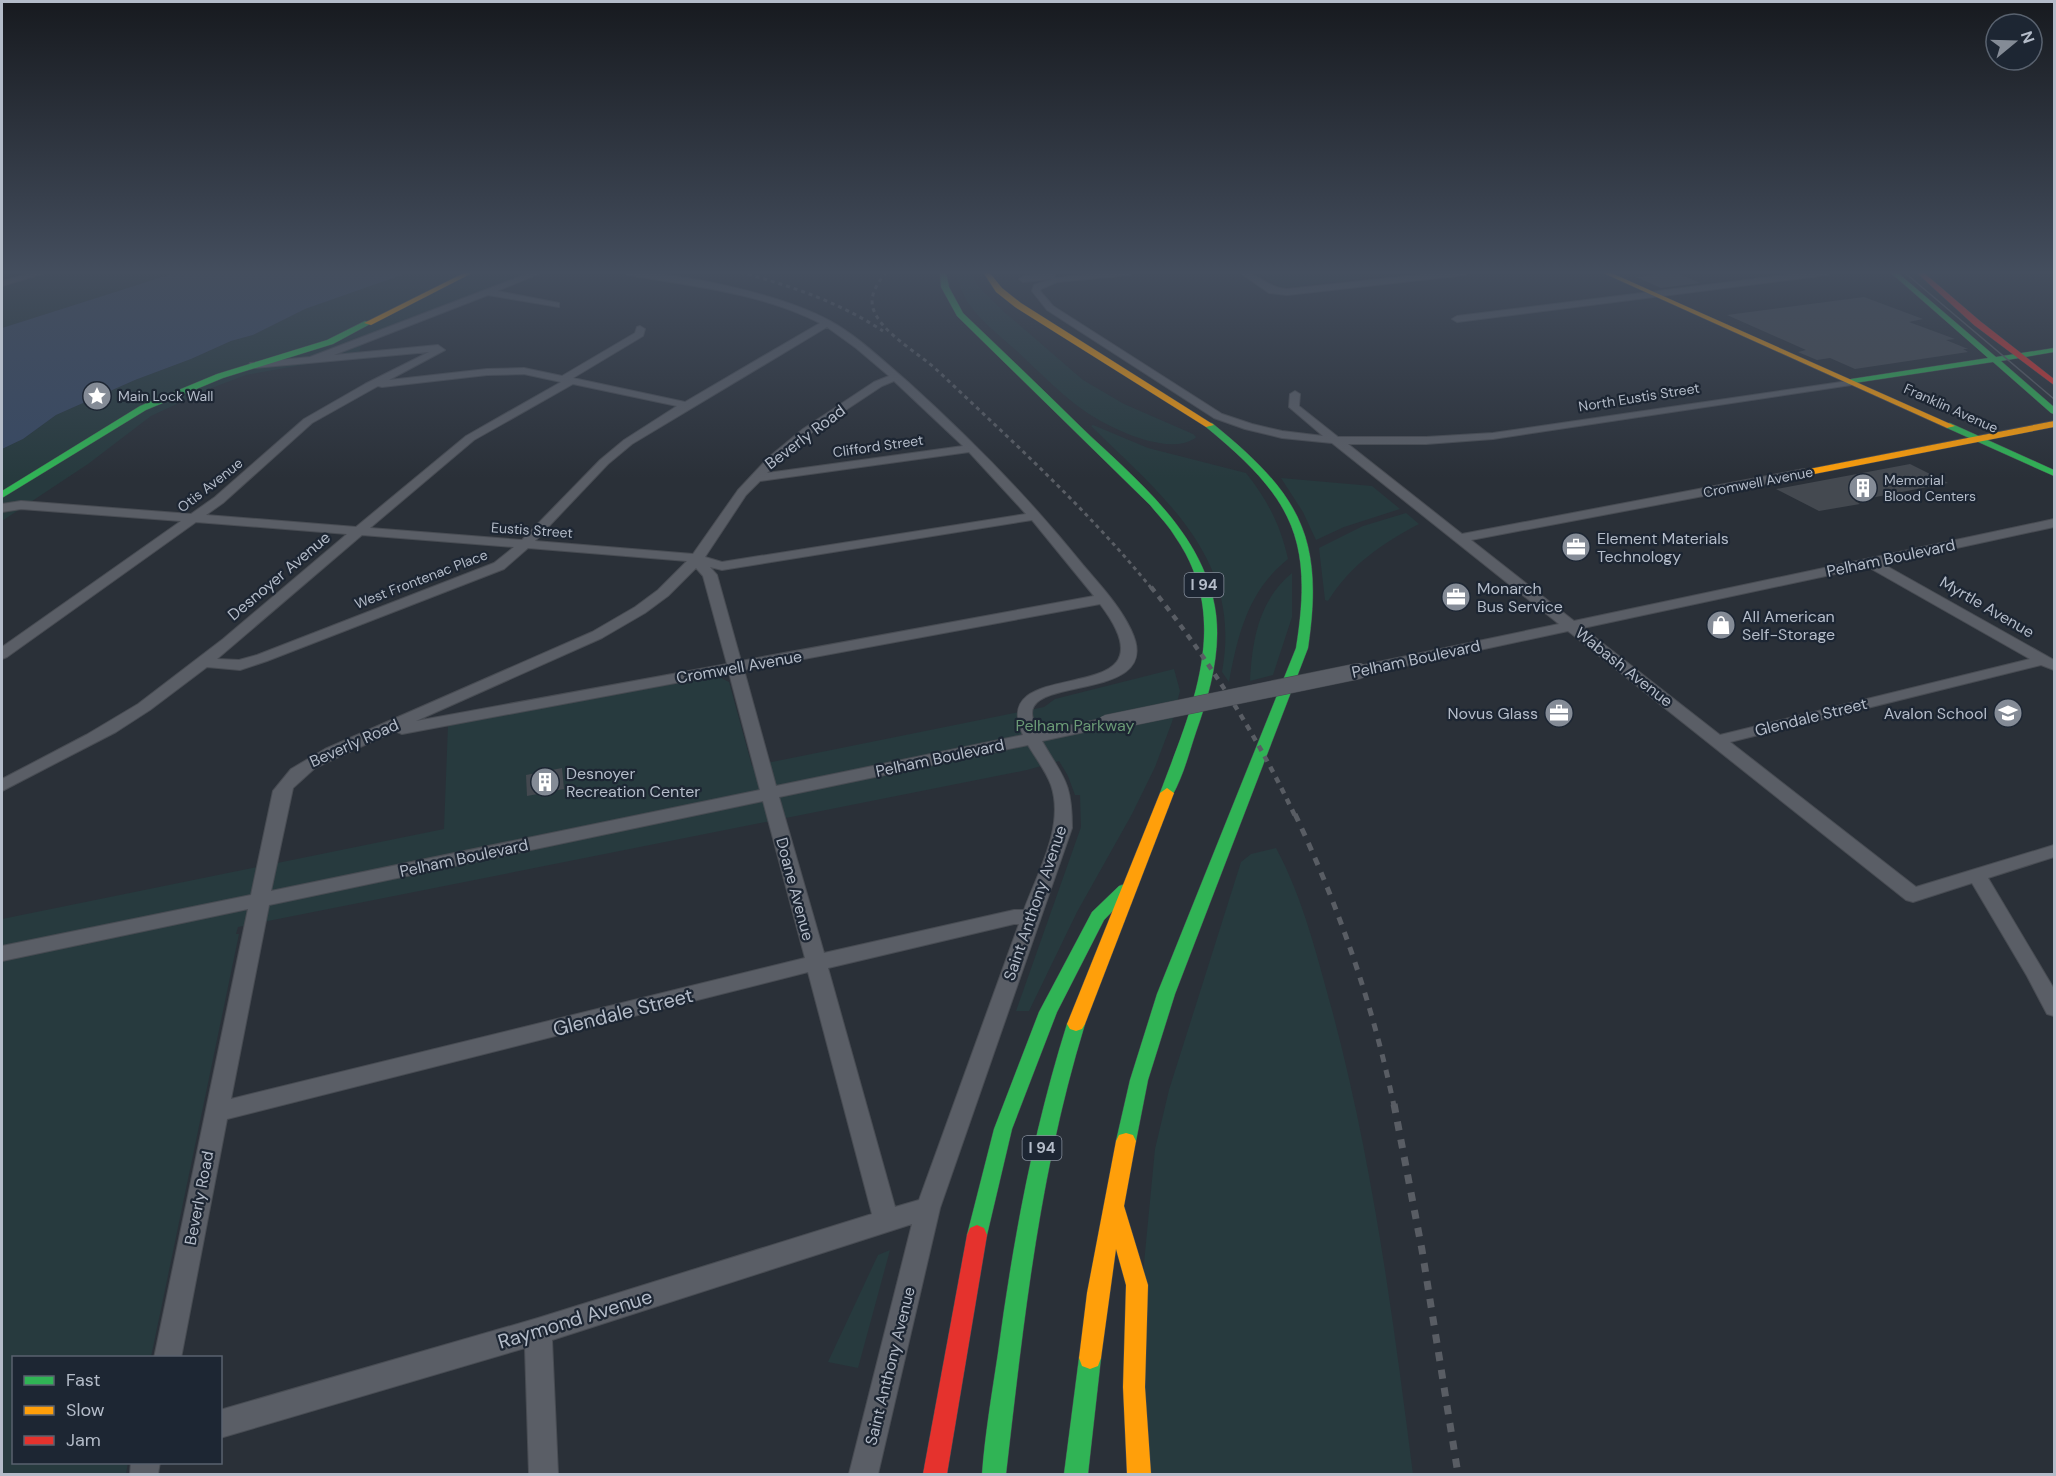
<svg xmlns="http://www.w3.org/2000/svg" width="2056" height="1476" viewBox="0 0 2056 1476" font-family="'DM Sans',sans-serif">
  <style>
    .green { fill: #273a3e }
    .water { fill: #384963 }
    .building { fill: #444950 }
    .lines { fill: none; stroke-linecap: round; stroke-linejoin: round }
    .street-casing { stroke: #484c53; stroke-width: 2 }
    .fast-casing { stroke: #484c53; stroke-width: 1 }
    .slow-casing { stroke: #484c53; stroke-width: 1 }
    .jam-casing { stroke: #484c53; stroke-width: 1 }
    .street { fill: #5a5e66; fill-rule: evenodd }
    .fast { fill: #30b455; fill-rule: evenodd }
    .slow { fill: #ff9f0a; fill-rule: evenodd }
    .jam { fill: #e5322d; fill-rule: evenodd }
    .tram { stroke: #595d64; stroke-width: 1.5 }
    .rail-far3 { stroke: #595d64; stroke-width: 3; stroke-dasharray: 4 4; stroke-linecap: butt }
    .rail-far2 { stroke: #595d64; stroke-width: 4.5; stroke-dasharray: 6 6; stroke-linecap: butt }
    .rail-far1 { stroke: #595d64; stroke-width: 5; stroke-dasharray: 8 8; stroke-linecap: butt }
    .rail { stroke: #595d64; stroke-width: 7; stroke-dasharray: 9 9; stroke-linecap: butt }
    .street-bridge-casing { stroke: #484c53; stroke-width: 17; stroke-linecap: butt }
    .street-bridge { stroke: #5a5e66; stroke-width: 16 }
    .labels { text-anchor: middle; dominant-baseline: central; stroke-width: 4.5; stroke-linejoin: round; paint-order: stroke }
    .far-poi-label { font-size: 14px; fill: #b4bcc9; stroke: #1d2633; text-anchor: start }
    .far-street-label { font-size: 14px; fill: #b4bcc9; stroke: #1d2633 }
    .shield { fill: #1d2633; stroke: #878f9c; stroke-width: 1.5 }
    .shield-label { font-size: 15px; font-weight: bold; fill: #b4bcc9 }
    .street-label { font-size: 16px; fill: #b4bcc9; stroke: #1d2633 }
    .poi-label { font-size: 16px; fill: #b4bcc9; stroke: #1d2633; text-anchor: start }
    .park-label { font-size: 16px; fill: #6b9a76; stroke: #1d2633 }
    .near-street-label { font-size: 20px; fill: #b4bcc9; stroke: #1d2633 }
  </style>
  <rect width="100%" height="100%" fill="#2a3038"/>
  <g class="green">
    <polygon points="32,272 178,272 2,328 2,280"/>
    <polygon points="407,272 531,272 363,337 359,353 353,356 246,375 209,389 151,416 88,464 2,521 2,449 23,439 56,415 135,380 191,359 231,341 253,335 305,309"/>
    <path d="M958,272H971L979,287L1002,310L1083,380L1124,404L1193,434L1196,437L1194,439C1164,457 1100,424 1075,404C1056,389 1038,371 1020,354C997,332 958,307 958,272Z"/>
    <polygon points="1256,272 1348,272 1361,279 1282,288"/>
    <path d="M1093,425L1148,448L1246,473C1267,499 1281,526 1288,559C1248,591 1238,634 1229,682L1222,672C1243,558 1163,497 1091,426Z"/>
    <polygon points="1281,478 1372,486 1400,509 1344,527 1316,540 1303,512"/>
    <path d="M1406,513L1419,524C1383,543 1350,565 1328,601L1325,600L1319,548L1363,526Z"/>
    <path d="M1292,573V617L1273,675L1250,681C1252,640 1259,600 1292,573Z"/>
    <polygon points="1174,669 1180,691 1172,722 1155,767 1132,814 1077,912 1029,1011 1016,1011 1081,827 1080,795 1075,795 1068,776 1059,761 1027,770 238,927 236,934 239,934 151,1357 14,1358 14,1462 128,1463 126,1474 2,1474 2,919 444,829 448,725 717,676 729,682 752,766 1044,707 1055,699"/>
    <path d="M1276,848C1303,898 1317,956 1332,1010C1373,1163 1393,1318 1413,1474H1150L1146,1441L1142,1284L1155,1149L1169,1090L1241,862L1251,854Z"/>
    <polygon points="890,1250 858,1368 828,1362 878,1255"/>
  </g>
  <polygon class="water" points="178,272 410,272 305,309 253,335 231,341 191,359 135,380 56,415 23,439 2,449 2,328"/>
  <g class="building">
    <polygon points="1675,272 1700,283 1661,288 1636,277"/>
    <polygon points="1864,297 1923,319 1909,322 1955,339 1946,340 1968,349 1963,349 1968,352 1855,369 1830,358 1817,360 1798,352 1806,350 1727,315"/>
    <polygon points="1910,464 1948,483 1855,501 1860,504 1819,511 1776,489"/>
    <polygon points="562,768 564,789 527,796 526,775"/>
  </g>
  <g class="lines">
    <g class="street-casing">
      <g id="street">
        <polygon points="36,272 48,272 2,286 2,281"/>
        <path d="M532,272H543L497,291L559,303V307L488,295L334,355L438,345L445,350L389,380L487,369L524,368L562,376L635,333L637,327L640,326L645,329L643,336L573,378L685,402L820,323C761,293 693,286 628,275L624,272C679,272 781,294 830,321C859,337 883,361 908,382C971,439 1030,499 1083,565C1100,585 1120,606 1131,630C1163,696 1051,679 1034,706C1029,714 1035,725 1038,732L1106,718L1114,723L1112,726L1042,741C1064,779 1072,782 1072,828L940,1208L878,1474H849L912,1224L552,1340L558,1474H529L525,1348L220,1438V1410L538,1318L872,1214L808,972L227,1119L181,1358H154L248,909L2,961V946L251,895L273,791L291,769L325,749L592,632L635,607L658,590L687,561L528,548L504,569L267,661L240,670L207,667L150,710L116,732L2,791V779L86,735L138,704L223,639L347,534L196,522L7,657L2,659V647L181,521L21,509L2,512V504L21,501L191,514L215,497L304,419L365,384L429,352L254,368L249,365L250,363L310,357ZM827,327L856,348L889,376L874,382L803,429L769,457L738,490L693,554L535,541L608,464L632,444ZM524,374L561,382L466,436L356,527L206,515L223,503L312,423L378,386L382,387L487,375ZM894,381L963,446L767,473L811,433L882,386ZM573,384L677,406L624,440L600,460L522,540L370,528L474,440ZM969,452L1026,514L722,562L705,557L746,495L760,481ZM1032,520L1094,596L741,661L717,575L710,567L722,570ZM362,535L514,547L494,563L257,655L239,660L217,659ZM696,568L703,576L727,664L416,721L602,638L645,613L668,596ZM1100,604C1185,716 983,649 1023,735L776,786L744,670ZM729,673L760,790L271,891L293,788L315,768L395,731L402,734ZM1028,745C1035,757 1046,771 1051,785C1065,826 1038,872 1024,910H1014L824,953L779,797ZM763,801L805,958L231,1099L269,905ZM1014,924H1019L919,1200L895,1207L828,968Z"/>
        <path d="M1109,272H1133L1129,275L1057,282L1041,289L1040,291L1053,306L1222,414L1252,424L1282,431L1323,436L1289,407L1290,394L1295,391L1300,394L1299,406L1338,437H1426L1493,433L1855,380L1856,382L1851,385L1493,439L1426,444H1348L1462,534L1804,469L1810,473L1804,477L1471,540L1574,621L2054,519V527L1883,564L2054,660V670L2041,665L1730,742L1916,887L2054,845V857L1988,878L2054,989V1016L2047,1014L2027,976L1972,883L1913,902L1906,900L1568,631L1359,676L1354,674L1351,671L1359,666L1559,624L1332,443L1282,438L1245,429L1214,418L1047,310L1032,291L1034,285L1052,279L1023,282L1019,279L1023,276L1052,273L1055,274V278ZM1868,567L2030,659L1720,735L1583,628Z"/>
        <path d="M1239,272C1256,271 1267,288 1287,289L1446,272H1469L1465,275L1287,295L1269,293Z"/>
        <polygon points="1810,272 1831,272 1827,275 1457,322 1452,319 1457,316"/>
        <polygon points="131,1462 160,1462 158,1474 130,1474"/>
      </g>
    </g>
    <g class="fast-casing">
      <g id="fast">
        <path d="M940,272H946L949,287L963,313C1003,351 1042,389 1081,427C1132,476 1196,526 1213,598C1224,642 1211,690 1196,732C1189,753 1183,777 1172,796L1167,798L1160,793C1191,710 1233,621 1176,538C1169,526 1159,516 1150,505L957,316L941,287Z"/>
        <polygon points="1890,272 1897,272 1996,357 2054,348 2054,352 2001,361 2054,407 2054,414 2051,413 1993,362 1848,384 1847,382 1851,379 1988,358"/>
        <polygon points="365,321 372,323 333,344 223,378 146,410 2,498 2,491 140,406 217,374 327,340"/>
        <path d="M1206,423H1212C1298,493 1325,535 1308,648L1175,994L1148,1080L1136,1141L1133,1147L1126,1149L1119,1147L1116,1141L1130,1080L1157,994L1296,648C1314,537 1291,497 1206,427Z"/>
        <polygon points="1950,423 2054,470 2054,476 1947,428 1947,424"/>
        <polygon points="1125,884 1131,886 1133,890 1104,920 1057,1012 1012,1129 987,1235 984,1242 977,1245 970,1242 967,1235 994,1129 1039,1012 1092,912 1119,886"/>
        <path d="M1076,1017L1082,1019L1085,1024C1039,1174 1024,1319 1006,1474H982C985,1434 992,1393 998,1353C1013,1241 1033,1132 1067,1024L1070,1019Z"/>
        <polygon points="1090,1347 1098,1350 1101,1358 1088,1474 1064,1474 1079,1358 1082,1350"/>
      </g>
    </g>
    <g class="slow-casing">
      <g id="slow">
        <polygon points="466,272 474,272 371,325 364,323"/>
        <polygon points="983,272 989,272 1002,288 1021,303 1214,425 1206,427 1015,307 996,292"/>
        <polygon points="1601,272 1609,272 1955,426 1947,428"/>
        <polygon points="2054,421 2054,427 1804,476 1799,473 1804,470"/>
        <polygon points="1167,788 1174,793 1085,1024 1082,1029 1076,1031 1070,1029 1067,1024 1160,793"/>
        <polygon points="1126,1133 1133,1135 1136,1141 1124,1206 1148,1285 1145,1387 1151,1474 1127,1474 1123,1387 1126,1285 1116,1249 1101,1358 1098,1366 1090,1369 1082,1366 1079,1358 1087,1293 1116,1141 1119,1135"/>
      </g>
    </g>
    <g class="jam-casing">
      <g id="jam">
        <polygon points="1916,272 1923,272 1980,321 2054,379 2054,385 1974,325"/>
        <polygon points="977,1225 984,1228 987,1235 947,1474 923,1474 967,1235 970,1228"/>
      </g>
    </g>
    <use href="#street" class="street"/>
    <use href="#fast" class="fast"/>
    <use href="#slow" class="slow"/>
    <use href="#jam" class="jam"/>
    <polyline class="tram" points="1904,272 2054,399"/>
    <g class="rail-far3">
      <path d="M740,272C791,286 839,302 883,331"/>
      <path d="M886,272C877,284 867,298 875,313C885,335 920,354 938,371C1012,441 1088,510 1152,589"/>
    </g>
    <path class="rail-far2" d="M1151,587C1207,657 1257,735 1295,816"/>
    <path class="rail-far1" d="M1295,814C1339,907 1373,1005 1394,1106"/>
    <polyline class="rail" points="1394,1104 1422,1250 1458,1474"/>
    <g class="street-bridge-casing">
      <polyline id="street-bridge" points="1106,723 1359,671"/>
    </g>
    <use href="#street-bridge" class="street-bridge"/>
  </g>
  <linearGradient id="sky" x2="0" y2="1"><stop stop-color="#171a1f"/><stop offset="0.57" stop-color="#444e5e"/><stop offset="1" stop-color="#444e5e" stop-opacity="0"/></linearGradient>
  <rect width="2056" height="478" fill="url(#sky)"/>
  <defs>
    <g id="sight-disc" transform="scale(1.5)"><circle r="9.5" fill="#848b96" stroke="#1d2633"/><path d="M0-6L1.8-2.2L6-1.7L2.9 1.2L3.7 5.4L0 3.3L-3.7 5.4L-2.9 1.2L-6-1.7L-1.8-2.2Z" fill="#fff"/></g>
    <g id="building-disc" transform="scale(1.5)"><circle r="9.5" fill="#848b96" stroke="#1d2633"/><path d="M-4-6H4V6H1V3H-1V6H-4ZM-2.5-4.3h1.7v1.8h-1.7ZM.8-4.3h1.7v1.8H.8ZM-2.5-1h1.7V.8h-1.7ZM.8-1h1.7V.8H.8Z" fill="#fff"/></g>
    <g id="office-disc" transform="scale(1.5)"><circle r="9.5" fill="#848b96" stroke="#1d2633"/><path d="M-6-3h4V-5.5h4V-3h4V5H-6ZM-1-4.5V-3h2v-1.5ZM-6 0V1H6V0Z" fill="#fff"/></g>
    <g id="shop-disc" transform="scale(1.5)"><circle r="9.5" fill="#848b96" stroke="#1d2633"/><path d="M-5-2.5h2.3a2.7 3.5 0 0 1 5.4 0H5L5.5 6h-11ZM-1.5-2.5h3a1.5 2.3 0 0 0-3 0Z" fill="#fff"/></g>
    <g id="school-disc" transform="scale(1.5)"><circle r="9.5" fill="#848b96" stroke="#1d2633"/><path d="M0-5L7-2L0 1L-7-2ZM-4 1L0 2.5L4 1V4Q0 6-4 4Z" fill="#fff"/></g>
  </defs>
  <g fill-rule="evenodd">
    <use href="#sight-disc" x="97" y="396"/>
    <use href="#building-disc" x="1863" y="488"/>
    <use href="#office-disc" x="1576" y="547"/>
    <use href="#office-disc" x="1456" y="597"/>
    <use href="#shop-disc" x="1721" y="625"/>
    <use href="#office-disc" x="1559" y="713"/>
    <use href="#school-disc" x="2008" y="713"/>
    <use href="#building-disc" x="545" y="782"/>
  </g>
  <g class="labels">
    <g class="far-poi-label">
      <text x="118" y="396">Main Lock Wall</text>
      <text x="1884" y="480">Memorial<tspan x="1884" dy="16">Blood Centers</tspan></text>
    </g>
    <g class="far-street-label">
      <text transform="translate(1639 397) rotate(-9)">North Eustis Street</text>
      <text transform="translate(1951 408) rotate(24)">Franklin Avenue</text>
      <text transform="translate(878 446) rotate(-8)">Clifford Street</text>
      <text transform="translate(1758 482) rotate(-11)">Cromwell Avenue</text>
      <text transform="translate(210 485) rotate(-38)">Otis Avenue</text>
      <text transform="translate(532 530) rotate(4)">Eustis Street</text>
      <text transform="translate(421 579) rotate(-21)">West Frontenac Place</text>
    </g>
    <g class="shield">
      <rect x="1184.5" y="573" width="39" height="24" rx="4.5"/>
      <rect x="1022.5" y="1136" width="39" height="24" rx="4.5"/>
    </g>
    <g class="shield-label">
      <text x="1204" y="585">I 94</text>
      <text x="1042" y="1148">I 94</text>
    </g>
    <g class="street-label">
      <text transform="translate(805 437) rotate(-37)">Beverly Road</text>
      <text transform="translate(1891 558) rotate(-12)">Pelham Boulevard</text>
      <text transform="translate(279 576) rotate(-40)">Desnoyer Avenue</text>
      <text transform="translate(1987 607) rotate(30)">Myrtle Avenue</text>
      <text transform="translate(1416 659) rotate(-12)">Pelham Boulevard</text>
      <text transform="translate(739 667) rotate(-10)">Cromwell Avenue</text>
      <text transform="translate(1624 667) rotate(38)">Wabash Avenue</text>
      <text transform="translate(1811 717) rotate(-14)">Glendale Street</text>
      <text transform="translate(354 743) rotate(-24)">Beverly Road</text>
      <text transform="translate(940 758) rotate(-12)">Pelham Boulevard</text>
      <text transform="translate(464 858) rotate(-12)">Pelham Boulevard</text>
      <text transform="translate(795 889) rotate(75)">Doane Avenue</text>
      <text transform="translate(1035 903) rotate(-71)">Saint Anthony Avenue</text>
      <text transform="translate(199 1198) rotate(-79)">Beverly Road</text>
      <text transform="translate(890 1366) rotate(-76)">Saint Anthony Avenue</text>
    </g>
    <g class="poi-label">
      <text x="1597" y="538">Element Materials<tspan x="1597" dy="18">Technology</tspan></text>
      <text x="1477" y="588">Monarch<tspan x="1477" dy="18">Bus Service</tspan></text>
      <text x="1742" y="616">All American<tspan x="1742" dy="18">Self-Storage</tspan></text>
      <text x="1538" y="713" text-anchor="end">Novus Glass</text>
      <text x="1987" y="713" text-anchor="end">Avalon School</text>
      <text x="566" y="773">Desnoyer<tspan x="566" dy="18">Recreation Center</tspan></text>
    </g>
    <g class="park-label">
      <text x="1075" y="725">Pelham Parkway</text>
    </g>
    <g class="near-street-label">
      <text transform="translate(623 1012) rotate(-14)">Glendale Street</text>
      <text transform="translate(575 1319) rotate(-17)">Raymond Avenue</text>
    </g>
  </g>
  <rect width="2056" height="1476" fill="none" stroke="#b4bcc9" stroke-width="6"/>
  <rect x="12" y="1356" width="210" height="108" fill="#1d2633" stroke="#59626f" stroke-width="1.5"/>
  <rect x="24" y="1376" width="30" height="9" fill="#30b455" stroke="#59626f" stroke-width="1.5"/>
  <text x="66" y="1386" font-size="18" fill="#b4bcc9">Fast</text>
  <rect x="24" y="1406" width="30" height="9" fill="#ff9f0a" stroke="#59626f" stroke-width="1.5"/>
  <text x="66" y="1416" font-size="18" fill="#b4bcc9">Slow</text>
  <rect x="24" y="1436" width="30" height="9" fill="#e5322d" stroke="#59626f" stroke-width="1.5"/>
  <text x="66" y="1446" font-size="18" fill="#b4bcc9">Jam</text>
  <g transform="translate(2014 42) rotate(71)"><circle r="28" fill="#1d2633" stroke="#59626f" stroke-width="1.5"/>
  <path d="M0-4.5L10 22L0 15L-10 22Z" fill="#848b96"/>
  <text y="-9" font-size="16" font-weight="bold" text-anchor="middle" fill="#b4bcc9">N</text>
  </g>
</svg>
